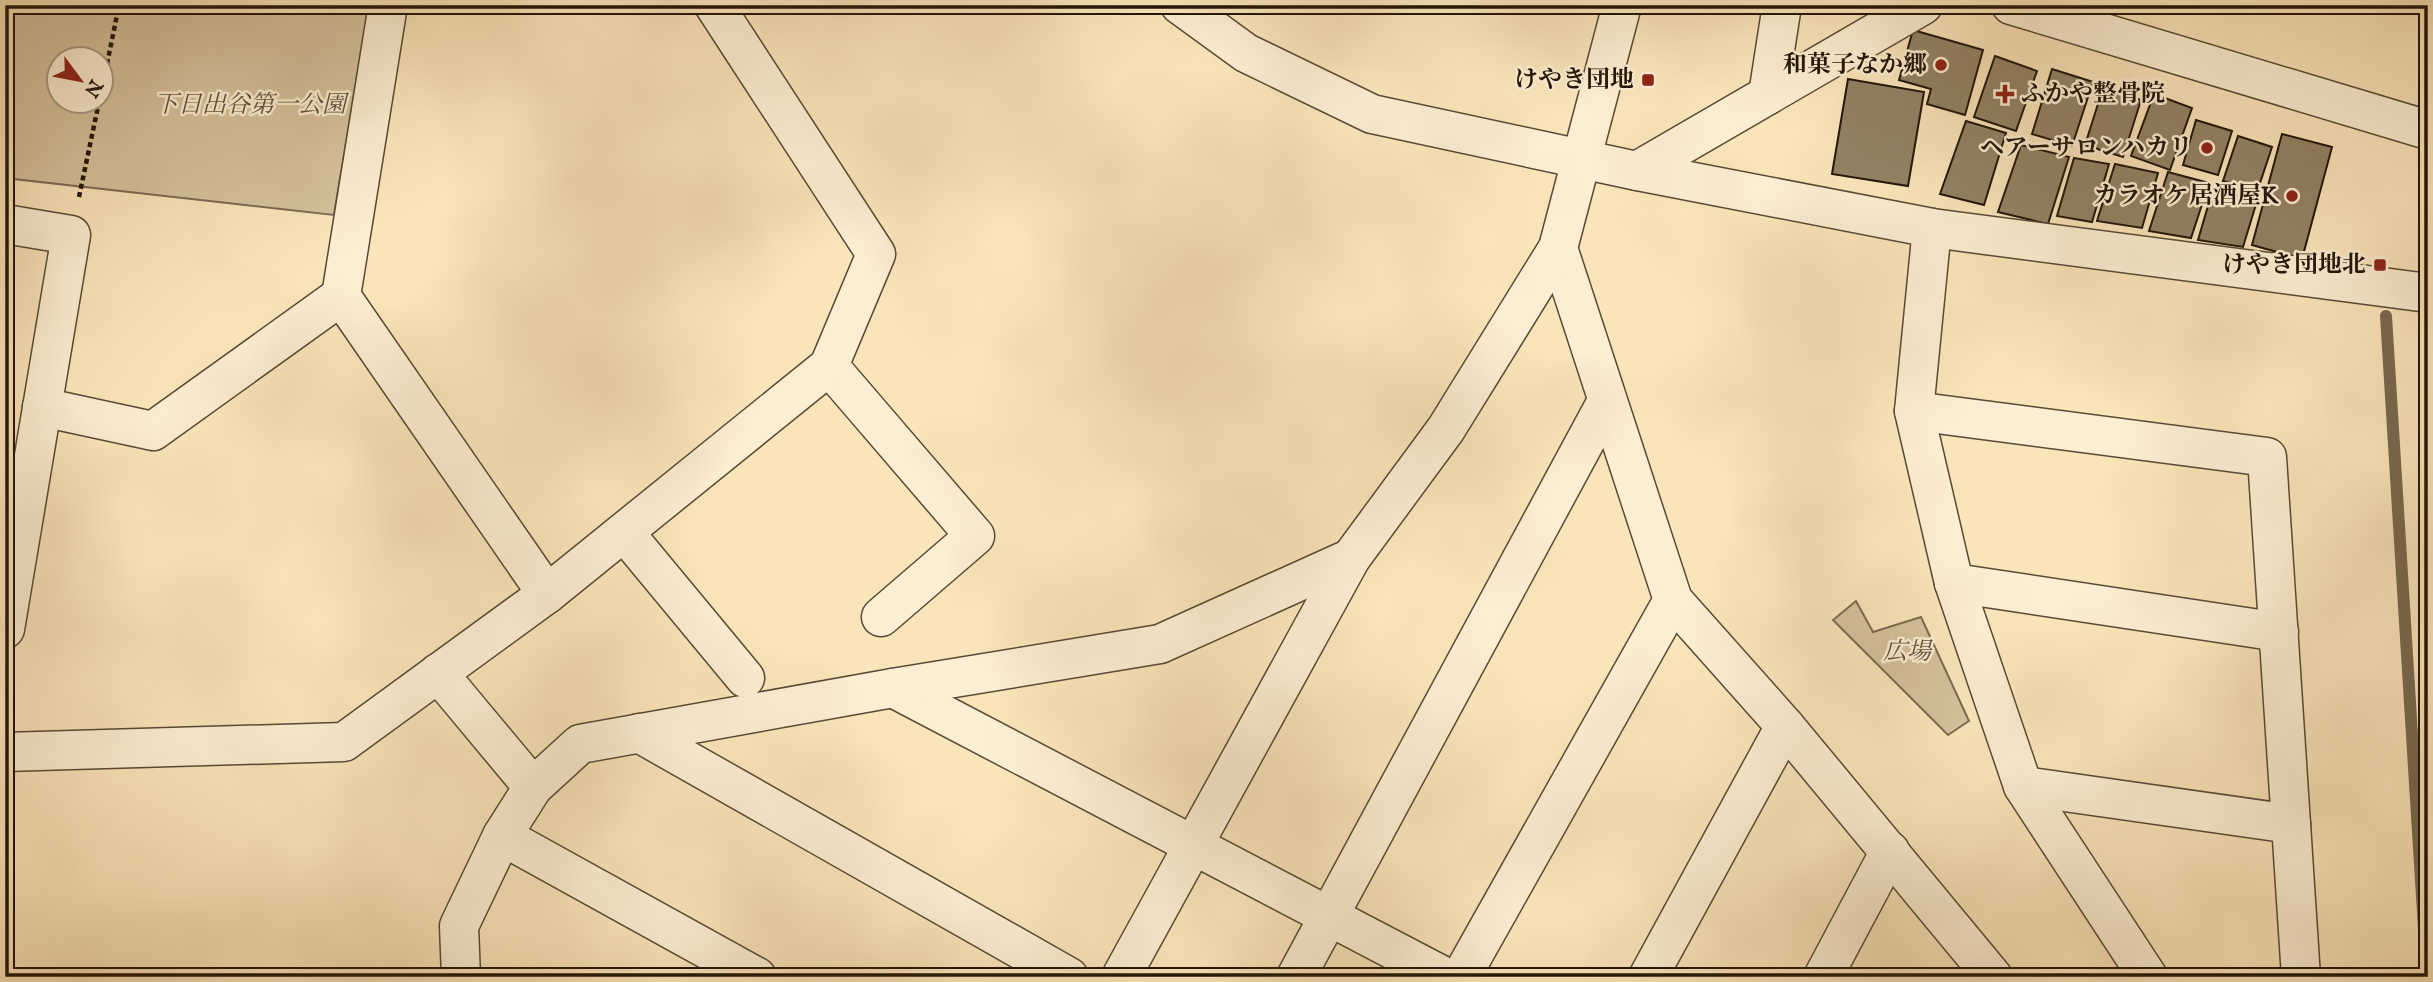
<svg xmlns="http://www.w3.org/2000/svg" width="2433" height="982" viewBox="0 0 2433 982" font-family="'IM FELL English','Noto Serif JP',serif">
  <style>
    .green { fill: #d5c29c; stroke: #7c6c52; stroke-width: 2; fill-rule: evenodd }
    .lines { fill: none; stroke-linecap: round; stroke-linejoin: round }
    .stream { stroke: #78684e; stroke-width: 12 }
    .building { fill: #928265; stroke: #221608; stroke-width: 2 }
    .minor-casing { stroke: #584a34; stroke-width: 41 }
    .path { stroke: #221608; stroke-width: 4.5; stroke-dasharray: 5 3.5; stroke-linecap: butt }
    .minor { stroke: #fceed2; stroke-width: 38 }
    .poi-dot { fill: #8f2418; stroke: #fceed2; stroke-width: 2.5 }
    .labels { text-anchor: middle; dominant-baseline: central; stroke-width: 5; stroke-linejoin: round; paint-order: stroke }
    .poi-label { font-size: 24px; font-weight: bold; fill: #221608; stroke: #fceed2; text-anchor: end }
    .park-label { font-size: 24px; font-style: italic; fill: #61523c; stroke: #fceed2 }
  </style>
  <rect width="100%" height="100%" fill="#fae5ba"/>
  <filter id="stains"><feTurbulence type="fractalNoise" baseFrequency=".00286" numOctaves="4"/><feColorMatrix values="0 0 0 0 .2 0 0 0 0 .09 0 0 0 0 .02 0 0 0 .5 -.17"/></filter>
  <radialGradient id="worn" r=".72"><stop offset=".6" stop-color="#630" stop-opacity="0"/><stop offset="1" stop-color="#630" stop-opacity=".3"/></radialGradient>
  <g class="green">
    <path d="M5,5H369L334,215L5,178ZM60,60H102V102H60Z"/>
    <polygon points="1856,601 1873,632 1921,617 1969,721 1948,735 1833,620"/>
  </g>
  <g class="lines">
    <polyline class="stream" points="2386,316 2427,977"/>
  </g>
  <g class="building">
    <polygon points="1913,30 1983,50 1965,115 1927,104 1931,89 1899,80"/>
    <polygon points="1995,56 2037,71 2016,131 1974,117"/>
    <polygon points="2052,69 2093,82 2072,146 2032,134"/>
    <polygon points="1848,79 1924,92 1908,186 1832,174"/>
    <polygon points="2103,88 2141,100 2123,157 2085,145"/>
    <polygon points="2154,94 2192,108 2170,170 2131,156"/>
    <polygon points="2196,120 2232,131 2218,175 2183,165"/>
    <polygon points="1966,121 2006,133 1984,205 1940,194"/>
    <polygon points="2282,134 2332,147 2302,259 2252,245"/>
    <polygon points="2238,136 2272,147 2257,192 2223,181"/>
    <polygon points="2021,145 2069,157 2048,224 1998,212"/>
    <polygon points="2074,158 2109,164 2092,222 2057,216"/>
    <polygon points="2115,164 2158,173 2142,228 2097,221"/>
    <polygon points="2168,172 2209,183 2191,238 2149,231"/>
    <polygon points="2213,189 2257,201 2243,247 2198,240"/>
  </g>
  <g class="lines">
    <g class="minor-casing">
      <g id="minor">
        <polyline points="388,5 341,296 547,594"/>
        <polyline points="1180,5 1246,53 1372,114 1637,171 1932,228 2428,293"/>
        <polyline points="2011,5 2428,130"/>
        <polyline points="1768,95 1782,5"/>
        <polyline points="1637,171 1923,5"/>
        <polyline points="5,224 71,235 5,629"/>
        <polyline points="1932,228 1914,411 1954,583 2023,786 2148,977"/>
        <polyline points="1558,248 1673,600 1785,726 1993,977"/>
        <polyline points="829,366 975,536 881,617"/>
        <polyline points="42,407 153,431 341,296"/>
        <polyline points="1914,411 2267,457 2301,977"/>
        <polyline points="624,532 745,678"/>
        <polyline points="1954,583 2279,632"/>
        <polyline points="438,673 533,787"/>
        <polyline points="893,688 1445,977"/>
        <polyline points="639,733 1069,977"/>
        <polyline points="5,752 344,742 547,594 829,366 876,254 714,5"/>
        <polyline points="2023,786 2291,824"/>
        <polyline points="502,836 757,977"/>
        <polyline points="461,977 459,926 502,836 533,787 580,744 893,688 1160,644 1351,558"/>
        <polyline points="1121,977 1351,558 1446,429 1558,248 1622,5"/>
        <polyline points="1296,977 1607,401"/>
        <polyline points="1461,977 1673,600"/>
        <polyline points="1648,977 1785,726"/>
        <polyline points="1823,977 1890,851"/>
      </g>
    </g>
    <g class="path">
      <polyline points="102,89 119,5"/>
      <polyline points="79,197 99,102"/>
    </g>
    <use href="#minor" class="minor"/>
  </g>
  <g class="poi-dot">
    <circle cx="1941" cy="65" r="7"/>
    <rect x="1641" y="73" width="14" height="14" rx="3.5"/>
    <path d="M2001.5 83.5h7v7h7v7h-7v7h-7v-7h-7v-7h7z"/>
    <circle cx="2207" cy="148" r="7"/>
    <circle cx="2292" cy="196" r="7"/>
    <rect x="2373" y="258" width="14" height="14" rx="3.5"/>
  </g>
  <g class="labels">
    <g class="poi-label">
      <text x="1927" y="65">和菓子なか郷</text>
      <text x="1634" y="80">けやき団地</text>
      <text x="2021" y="94" text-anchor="start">ふかや整骨院</text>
      <text x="2193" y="148">ヘアーサロンハカリ</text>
      <text x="2278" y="196">カラオケ居酒屋K</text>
      <text x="2366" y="265">けやき団地北</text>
    </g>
    <g class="park-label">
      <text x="250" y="105">下日出谷第一公園</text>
      <text x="1907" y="652">広場</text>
    </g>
  </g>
  <rect width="2433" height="982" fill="none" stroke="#fae5ba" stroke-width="28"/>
  <rect x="7" y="7" width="2419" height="968" fill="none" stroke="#221608" stroke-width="3.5"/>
  <rect x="14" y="14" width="2405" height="954" fill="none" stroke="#221608" stroke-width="2"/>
  <g transform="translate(80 80) rotate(122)"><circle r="33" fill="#fceed2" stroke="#a59881" stroke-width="2"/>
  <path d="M0-5L12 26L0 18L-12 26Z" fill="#8f2418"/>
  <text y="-10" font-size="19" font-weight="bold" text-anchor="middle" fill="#221608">N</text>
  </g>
  <rect width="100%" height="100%" filter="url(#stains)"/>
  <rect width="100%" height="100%" fill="url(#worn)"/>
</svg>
